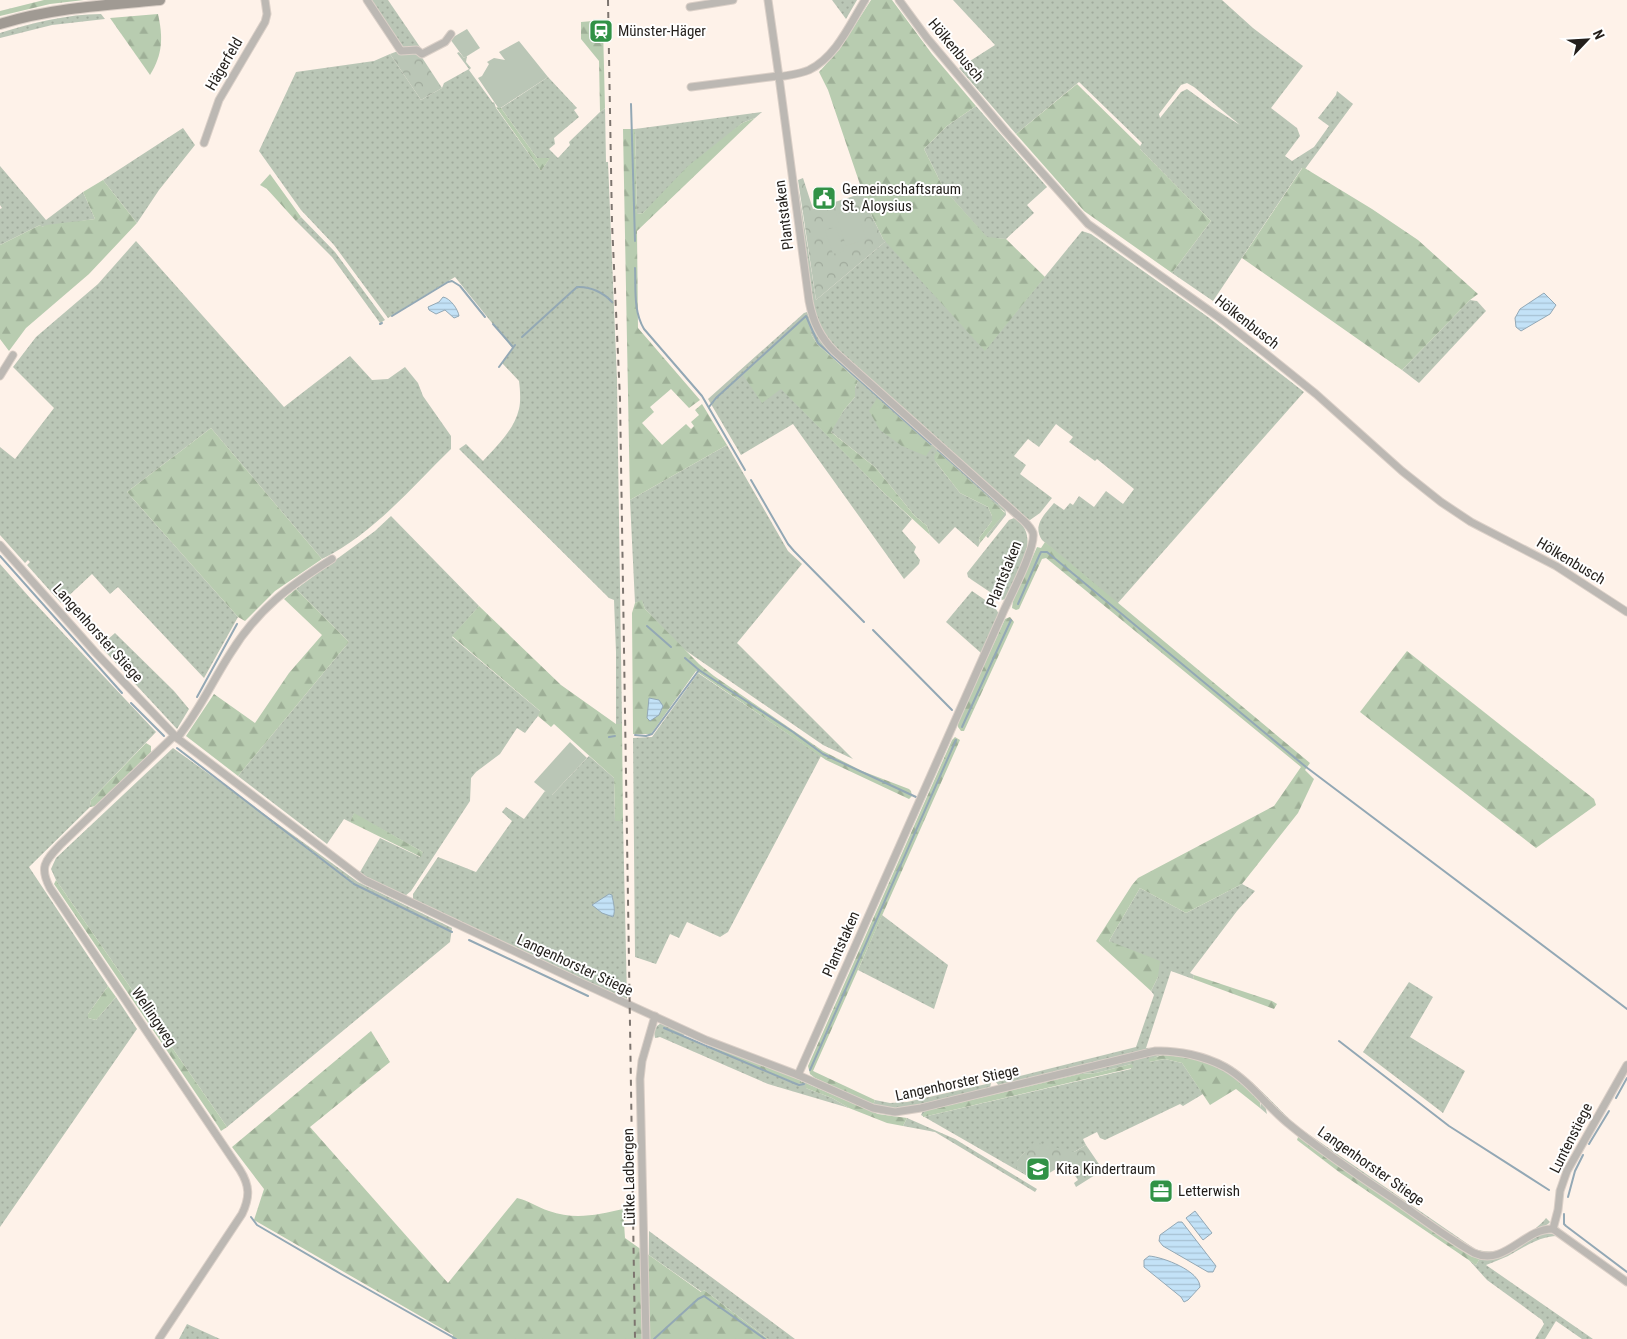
<svg xmlns="http://www.w3.org/2000/svg" width="1627" height="1339" viewBox="0 0 1627 1339" font-family="'Roboto Condensed',sans-serif">
  <style>
    .grass { fill: url(#grass-dots); fill-rule: evenodd }
    .forest { fill: url(#forest-firs) }
    .park { fill: url(#park-crowns) }
    .pitch { fill: #bac6b6 }
    .water { fill: url(#water-rules); stroke: #93a8b5 }
    .lines { fill: none; stroke-linecap: round; stroke-linejoin: round }
    .stream { stroke: #93a8b5; stroke-width: 2 }
    .street-casing { stroke: #dbd0c8; stroke-width: 9 }
    .secondary-casing { stroke: #dbd0c8; stroke-width: 12 }
    .street { stroke: #bcb8b3; stroke-width: 7 }
    .secondary { stroke: #a09a93; stroke-width: 10 }
    .rail { stroke: #7d756f; stroke-width: 2; stroke-dasharray: 6 6; stroke-linecap: butt }
    .labels { text-anchor: middle; dominant-baseline: central; stroke-width: 4; stroke-linejoin: round; paint-order: stroke }
    .poi-label { font-size: 15px; fill: #231f1b; stroke: #fff; text-anchor: start }
    .street-label { font-size: 15px; fill: #231f1b; stroke: #fff }
  </style>
  <defs>
    <pattern id="grass-dots" width="8" height="8" patternUnits="userSpaceOnUse" patternTransform="scale(1.25)"><rect width="8" height="8" fill="#bac6b6"/><path d="M2 2h.1M6 6h.1" fill="none" stroke="#a0aa9c" stroke-width="1.8" stroke-linecap="round"/></pattern>
    <pattern id="forest-firs" width="22" height="20" patternUnits="userSpaceOnUse" patternTransform="scale(1.25)"><rect width="22" height="20" fill="#b8ccb0"/><path d="M5 1l3.5 6h-7zM16 11l3.5 6h-7z" fill="#9eaf97"/></pattern>
    <pattern id="park-crowns" width="20" height="18" patternUnits="userSpaceOnUse" patternTransform="scale(1.25)"><rect width="20" height="18" fill="#bac6b6"/><path d="M2 6a3 3 0 1 1 6 0M12 15a3 3 0 1 1 6 0" fill="none" stroke="#a0aa9c"/></pattern>
    <pattern id="water-rules" width="6" height="5" patternUnits="userSpaceOnUse" patternTransform="scale(1.25)"><rect width="6" height="5" fill="#c3e2f7"/><path d="M0 2.5h6" fill="none" stroke="#a7c1d3"/></pattern>
  </defs>
  <rect width="100%" height="100%" fill="#fef2e9"/>
  <g class="grass">
    <polygon points="369,0 388,0 420,47 402,50"/>
    <polygon points="832,0 857,0 846,19"/>
    <path d="M953,0H1222L1253,28L1303,66L1271,108L1297,128L1300,136L1285,156L1292,161L1314,147L1329,126L1318,118L1336,95L1337,91L1353,104L1305,169L1302,168L1213,301L1172,273L1211,221L1139,148L1142,143L1079,82L1016,134L959,68L995,45ZM1187,83L1194,87L1240,125L1212,107L1187,89L1181,92L1160,118L1159,114L1181,85Z"/>
    <path d="M101,14L105,19L52,25L0,38V33C32,23 68,14 101,14Z"/>
    <path d="M459,52L464,58L467,56L466,62L471,68L469,70L493,103L494,102L496,108L541,171L549,159L537,158L501,108L548,77L577,108L574,110L579,117L554,138L555,144L549,149L558,158L570,145L569,142L600,112L605,108L606,162H608L617,380L622,724H616V652L614,600L609,598L459,449L466,444L483,461C497,446 514,430 519,409C521,400 520,389 519,381L502,363L513,349L455,277L388,318L334,245L301,210L259,151L296,72L374,61L390,54L421,100L442,88L444,83L469,69L457,53Z"/>
    <polygon points="976,106 1047,187 1027,205 1034,213 1006,239 987,238 944,189 924,149 947,126"/>
    <polygon points="762,112 755,118 742,123 643,213 637,214 635,129"/>
    <polygon points="183,128 195,145 159,190 137,223 103,180"/>
    <polygon points="0,166 46,220 83,192 95,219 41,227 40,225 0,245 0,209 2,208 0,205"/>
    <path d="M799,192L816,300L886,241L985,350L1082,231L1091,234L1208,317L1304,392L1117,604L1042,540C1032,525 1045,514 1054,503L1064,510L1070,503L1073,505L1079,496L1094,507L1106,491L1123,504L1134,489L1097,459L1095,461L1069,442L1073,437L1056,424L1039,447L1028,439L1014,456L1026,465L1020,474L1052,498L1040,513L1030,520L1026,519L832,345L824,335L814,310L797,199Z"/>
    <polygon points="301,217 335,252 385,320 380,323 332,257 296,221"/>
    <path d="M136,241L284,407L350,356L372,380L388,379L405,367L418,383L423,396L451,436V449C411,488 373,534 322,559L211,428L127,492L238,617L204,678L118,587L110,594L92,574L61,603L27,565L30,562L28,560L25,563L0,535V447L15,459L54,408L13,367L36,337L98,284Z"/>
    <polygon points="1470,300 1477,301 1486,311 1419,383 1402,370"/>
    <polygon points="807,312 817,334 1005,507 1006,515 988,538 986,536 1005,512 935,461 960,493 988,507 992,516 992,521 979,538 980,543 978,547 955,527 939,544 930,535 927,526 914,515 876,468 830,431 844,410 855,397 855,388 858,381 817,344 811,334 781,388 883,492 912,519 902,531 916,547 914,552 920,560 919,564 904,579 793,424 741,455 708,399 804,313"/>
    <polygon points="727,445 788,551 802,564 737,643 853,759 823,745 682,648 645,609 642,601 635,603 630,500"/>
    <polygon points="391,516 479,606 452,637 541,712 525,733 517,728 500,754 476,772 471,778 470,801 411,891 405,896 360,874 360,872 380,838 420,857 423,852 354,814 350,822 344,819 327,844 238,776 349,642 296,589 375,531"/>
    <path d="M1014,518C1043,535 1018,573 1008,594L1005,599L1002,600L972,580L968,577L967,573L1009,520Z"/>
    <polygon points="0,564 31,599 156,732 91,800 90,807 29,867 108,986 88,1014 88,1018 96,1020 116,997 137,1029 0,1227"/>
    <polygon points="972,591 994,606 999,614 995,626 981,653 946,622"/>
    <polygon points="115,633 174,691 189,709 177,729 100,646"/>
    <polygon points="698,673 821,756 728,932 720,937 687,922 679,938 670,934 656,964 635,957 633,738 652,737"/>
    <polygon points="173,748 358,882 452,928 450,942 227,1127 56,880 51,869 56,858"/>
    <polygon points="589,756 614,778 615,820 623,821 627,999 597,987 413,900 413,894 438,857 476,872 512,821 502,812 506,807 524,819 545,791 552,795"/>
    <path d="M1242,884L1255,891L1237,911L1190,973L1194,975L1193,979L1171,971L1146,1048C1152,1048 1159,1047 1165,1047C1183,1049 1205,1054 1222,1061C1249,1073 1277,1110 1301,1129L1475,1249C1481,1251 1488,1252 1495,1251C1509,1248 1537,1230 1546,1218L1550,1222L1548,1224L1507,1248L1487,1254L1470,1249L1307,1135L1289,1122L1238,1073L1173,1050L999,1086L996,1082L1136,1047L1154,995L1151,991L1158,977L1109,941L1140,888L1186,913Z"/>
    <polygon points="882,915 948,965 934,1009 858,970"/>
    <polygon points="1409,982 1433,997 1410,1037 1465,1071 1443,1113 1363,1052"/>
    <polygon points="661,1023 685,1034 683,1036 685,1037 709,1048 710,1045 715,1047 715,1050 798,1084 802,1083 802,1081 806,1083 806,1088 808,1089 832,1098 849,1108 768,1084 660,1037 655,1038 654,1032 657,1026"/>
    <path d="M1161,1053L1193,1058L1220,1067L1235,1076L1265,1105L1267,1114L1260,1108L1261,1102L1181,1057C1168,1055 1159,1052 1149,1062L1165,1059L1182,1063L1203,1094L1183,1106L1180,1104L1105,1140L1100,1138L1097,1132L1083,1139L1086,1145L1074,1152H1025L1017,1161V1168L1036,1181L921,1115L923,1111ZM1131,1064V1069L923,1117L928,1110L1080,1074L1096,1073Z"/>
    <polygon points="991,1083 990,1088 910,1108 888,1109 873,1105 875,1100 890,1103 907,1102"/>
    <polygon points="907,1118 955,1139 1037,1189 1035,1192 935,1132 903,1126"/>
    <polygon points="649,1231 795,1339 768,1339 704,1290 702,1292 649,1255"/>
    <path d="M1544,1233L1553,1234L1560,1236C1540,1235 1525,1247 1508,1256C1501,1259 1494,1262 1486,1265L1593,1339H1582L1556,1321L1545,1339H1535L1544,1324L1542,1320L1487,1280L1469,1260L1476,1265L1480,1258H1495Z"/>
    <polygon points="187,1324 220,1339 179,1339"/>
  </g>
  <g class="forest">
    <polygon points="44,0 84,0 50,4 0,16 0,11"/>
    <polygon points="871,0 892,0 932,54 976,106 947,126 924,149 944,189 987,237 1006,239 1045,277 985,351 883,239 868,208 828,90 819,72 839,50"/>
    <path d="M158,14C163,37 163,54 150,75L110,18Z"/>
    <polygon points="593,21 593,28 603,27 605,108 600,112 599,61 581,39 581,22"/>
    <polygon points="1077,84 1140,146 1140,149 1211,221 1172,273 1084,211 1016,134"/>
    <polygon points="496,107 501,108 537,158 550,158 541,171"/>
    <polygon points="755,118 637,231 638,328 700,400 689,408 671,389 650,407 654,412 642,423 662,445 686,424 691,429 694,426 691,422 699,415 695,410 702,404 727,445 630,500 623,129 635,129 637,214 643,213 688,166 742,123"/>
    <polygon points="1303,167 1372,209 1418,240 1478,294 1470,300 1402,370 1242,258"/>
    <polygon points="270,174 301,217 296,221 267,189 260,185"/>
    <polygon points="103,180 137,223 89,274 26,328 9,351 0,339 0,245 40,225 42,227 46,225 95,219 83,192"/>
    <polygon points="806,317 811,334 817,344 858,381 855,388 855,397 844,410 831,432 876,468 914,515 927,526 930,535 883,492 781,389 762,403 743,375"/>
    <polygon points="877,398 932,447 926,456 902,446 880,430 869,411"/>
    <polygon points="211,428 322,559 275,591 245,621 238,617 127,492"/>
    <polygon points="937,451 1005,513 980,543 979,538 992,521 992,516 988,507 960,493 935,461 934,456"/>
    <polygon points="1045,542 1310,763 1305,770 1314,779 1298,813 1242,884 1186,913 1140,888 1109,941 1160,961 1158,977 1151,991 1096,941 1132,885 1138,878 1274,806 1301,767 1046,558 1042,559 1019,609 1016,610 1012,608 1013,601 1037,547 1041,548"/>
    <polygon points="296,589 349,642 238,776 186,736 214,694 255,723 289,673 322,635 284,599"/>
    <polygon points="642,600 645,609 699,664 714,676 823,751 862,771 909,789 911,791 912,796 909,799 826,760 696,671 651,734 633,734 632,613 635,603"/>
    <polygon points="479,606 561,685 616,724 622,724 623,821 615,821 614,778 554,724 551,727 538,716 540,711 452,636"/>
    <polygon points="1010,617 1014,622 964,731 961,731 958,727 958,722 1005,619"/>
    <polygon points="1407,651 1594,799 1596,805 1536,848 1360,712"/>
    <polygon points="955,737 960,740 813,1071 875,1100 873,1105 815,1078 810,1074 808,1066 952,740"/>
    <polygon points="146,743 151,746 151,752 96,806 90,807 91,800"/>
    <polygon points="354,813 423,852 421,857 350,822"/>
    <polygon points="56,880 227,1127 221,1131 218,1126 54,884"/>
    <polygon points="1194,975 1272,1001 1277,1004 1274,1009 1193,979"/>
    <polygon points="108,986 116,997 96,1020 88,1018 88,1014"/>
    <path d="M371,1031L390,1062L310,1127L448,1283L517,1198C530,1201 537,1207 549,1211C574,1220 598,1215 623,1209L625,1238L701,1292L704,1290L768,1339H452L453,1335L254,1220L264,1189L232,1147Z"/>
    <polygon points="715,1047 801,1080 802,1083 798,1084 715,1050"/>
    <path d="M1163,1055C1208,1058 1228,1071 1260,1101V1108L1236,1089L1210,1105L1182,1063L1165,1059L1149,1062V1059Z"/>
    <polygon points="1131,1064 1133,1066 1132,1068 923,1117 923,1114 928,1110 1080,1074 1096,1073"/>
    <polygon points="806,1083 878,1114 907,1118 903,1126 887,1123 849,1108 832,1098 808,1089 806,1088"/>
    <polygon points="1298,1137 1300,1137 1472,1255 1480,1258 1476,1265 1339,1172 1297,1140"/>
  </g>
  <g class="park">
    <polygon points="398,51 412,53 421,56 442,88 421,100 390,54"/>
    <polygon points="803,178 813,209 863,193 868,208 883,239 886,241 816,300 798,180"/>
    <polygon points="1034,1142 1074,1152 1086,1145 1103,1170 1076,1187 1074,1183 1078,1180 1066,1163 1036,1181 1017,1168 1017,1161"/>
  </g>
  <g class="pitch">
    <polygon points="467,29 480,48 464,58 450,39"/>
    <polygon points="519,41 548,77 499,109 478,78 482,76 489,64 487,62 494,58 505,60 499,52"/>
    <polygon points="856,208 866,239 846,246 836,214"/>
    <polygon points="836,227 844,251 833,254 825,230"/>
    <polygon points="570,742 587,758 551,796 534,782"/>
    <polygon points="1025,1152 1044,1177 1036,1181 1017,1168 1017,1161"/>
  </g>
  <g class="water">
    <polygon points="1544,293 1556,305 1550,314 1521,331 1516,327 1515,318 1520,309"/>
    <path d="M443,297C450,298 458,309 459,316L454,318L445,310L436,314L429,310L428,307L439,302Z"/>
    <polygon points="649,698 659,700 663,706 659,715 650,721 647,718"/>
    <path d="M609,894L612,895C613,902 616,910 613,917L602,913L592,905Z"/>
    <polygon points="1195,1211 1212,1233 1203,1240 1186,1218"/>
    <polygon points="1178,1222 1182,1222 1216,1266 1213,1272 1208,1272 1163,1246 1159,1241 1160,1235"/>
    <path d="M1149,1256C1163,1257 1200,1271 1200,1287L1188,1300L1184,1302L1181,1297L1144,1267V1260Z"/>
  </g>
  <g class="lines">
    <g class="stream">
      <polyline points="631,104 635,241"/>
      <path d="M635,268C636,289 633,310 644,329L702,396L745,470"/>
      <polyline points="392,316 448,282 452,281 460,286 485,317"/>
      <polyline points="380,324 382,323"/>
      <polyline points="493,324 513,347"/>
      <path d="M522,337L577,287C590,286 604,293 612,302"/>
      <polyline points="499,367 515,345"/>
      <polyline points="709,407 716,398 806,316 818,343 931,444"/>
      <polyline points="938,450 998,503"/>
      <polyline points="751,480 788,544 794,551 864,622"/>
      <polyline points="0,556 122,693"/>
      <polyline points="1018,604 1039,556 1041,552 1047,552 1306,767 1627,1009"/>
      <polyline points="647,626 671,647"/>
      <polyline points="873,630 952,710"/>
      <polyline points="685,658 699,670 793,732 823,754 916,797"/>
      <polyline points="197,697 237,624"/>
      <polyline points="131,703 164,736"/>
      <polyline points="962,727 1011,620"/>
      <polyline points="635,735 646,736 652,734 699,670"/>
      <polyline points="609,737 615,736"/>
      <polyline points="177,748 354,884 452,932"/>
      <polyline points="469,940 588,996"/>
      <polyline points="664,1028 794,1083 799,1085 804,1084"/>
      <polyline points="1339,1041 1449,1126 1549,1190"/>
      <polyline points="810,1070 956,740"/>
      <polyline points="1616,1098 1627,1078"/>
      <polyline points="1589,1144 1609,1111"/>
      <polyline points="1568,1197 1575,1171 1583,1155"/>
      <polyline points="1564,1214 1564,1224 1566,1226 1627,1272"/>
      <polyline points="251,1217 257,1225 341,1274 456,1339"/>
      <polyline points="654,1339 698,1299 704,1296 765,1339"/>
    </g>
    <g class="street-casing">
      <g id="street">
        <polyline points="367,0 401,51 417,50 422,54 445,42 451,34"/>
        <polyline points="768,0 779,77"/>
        <polyline points="899,0 927,38 1006,132 1088,224 1224,321 1265,353 1316,394 1402,471 1441,502 1471,522 1556,566 1627,612"/>
        <polyline points="690,7 733,0"/>
        <polyline points="691,87 778,76"/>
        <polyline points="204,143 219,100 265,22 267,14 265,0"/>
        <polyline points="0,376 13,355"/>
        <path d="M0,545L96,653L177,738L364,880L584,984L706,1040L798,1075L873,1108L895,1112L921,1108L1155,1051C1177,1050 1205,1056 1225,1067C1250,1081 1267,1107 1290,1125C1325,1154 1364,1179 1401,1204C1425,1221 1449,1239 1474,1253C1505,1267 1524,1228 1553,1229L1627,1282"/>
        <path d="M177,738C198,713 212,682 230,654C257,610 289,586 332,559"/>
        <path d="M798,1075L1005,608C1012,593 1036,547 1033,533C1031,528 1027,524 1024,521L835,352C820,337 813,322 809,301L779,77C789,75 800,74 809,70C836,57 850,24 865,0"/>
        <polyline points="1553,1229 1558,1210 1560,1191 1567,1171 1627,1065"/>
        <path d="M159,1339L242,1214C250,1197 250,1186 240,1170L50,888C39,867 45,861 60,845L174,736"/>
        <polyline points="646,1339 640,1079 642,1061 655,1016"/>
      </g>
    </g>
    <g class="secondary-casing">
      <path id="secondary" d="M0,24C52,8 106,5 160,0"/>
    </g>
    <use href="#street" class="street"/>
    <use href="#secondary" class="secondary"/>
    <polyline class="rail" points="608,0 612,223 620,399 635,1339"/>
  </g>
  <defs>
    <g id="station-square" transform="scale(1.25)"><rect x="-9" y="-9" width="18" height="18" rx="4" fill="#319246" stroke="#fff"/><path d="M-3-6H3Q5-6 5-4V2Q5 4 3 4L4.5 6H3L1.5 4h-3L-3 6H-4.5L-3 4Q-5 4-5 2V-4Q-5-6-3-6ZM-3.5-4v3h7v-3ZM-3.5 1v1.5H-2V1ZM2 1v1.5H3.5V1Z" fill="#fff"/></g>
    <g id="civic-square" transform="scale(1.25)"><rect x="-9" y="-9" width="18" height="18" rx="4" fill="#319246" stroke="#fff"/><path d="M-.6-6.5H3V-4.5H.6V-3L4-1V1h2V6H-6V1h2V-1L-.6-3ZM-1.2 2.5V6h2.4V2.5Z" fill="#fff"/></g>
    <g id="school-square" transform="scale(1.25)"><rect x="-9" y="-9" width="18" height="18" rx="4" fill="#319246" stroke="#fff"/><path d="M0-5L7-2L0 1L-7-2ZM-4 1L0 2.5L4 1V4Q0 6-4 4Z" fill="#fff"/></g>
    <g id="office-square" transform="scale(1.25)"><rect x="-9" y="-9" width="18" height="18" rx="4" fill="#319246" stroke="#fff"/><path d="M-6-3h4V-5.5h4V-3h4V5H-6ZM-1-4.5V-3h2v-1.5ZM-6 0V1H6V0Z" fill="#fff"/></g>
  </defs>
  <g fill-rule="evenodd">
    <use href="#station-square" x="601" y="31"/>
    <use href="#civic-square" x="824" y="198"/>
    <use href="#school-square" x="1038" y="1169"/>
    <use href="#office-square" x="1161" y="1191"/>
  </g>
  <g class="labels">
    <g class="poi-label">
      <text x="618" y="31">Münster-Häger</text>
      <text x="842" y="189">Gemeinschaftsraum<tspan x="842" dy="17">St. Aloysius</tspan></text>
      <text x="1056" y="1169">Kita Kindertraum</text>
      <text x="1178" y="1191">Letterwish</text>
    </g>
    <g class="street-label">
      <text transform="translate(956 50) rotate(50)">Hölkenbusch</text>
      <text transform="translate(224 64) rotate(-60)">Hägerfeld</text>
      <text transform="translate(784 215) rotate(-97)">Plantstaken</text>
      <text transform="translate(1247 322) rotate(38)">Hölkenbusch</text>
      <text transform="translate(1571 561) rotate(31)">Hölkenbusch</text>
      <text transform="translate(1004 574) rotate(-68)">Plantstaken</text>
      <text transform="translate(98 633) rotate(48)">Langenhorster Stiege</text>
      <text transform="translate(841 944) rotate(-66)">Plantstaken</text>
      <text transform="translate(575 965) rotate(25)">Langenhorster Stiege</text>
      <text transform="translate(154 1017) rotate(56)">Wellingweg</text>
      <text transform="translate(957 1083) rotate(-12)">Langenhorster Stiege</text>
      <text transform="translate(1571 1138) rotate(-63)">Luntenstiege</text>
      <text transform="translate(1371 1166) rotate(35)">Langenhorster Stiege</text>
      <text transform="translate(629 1177) rotate(-91)">Lütke Ladbergen</text>
    </g>
  </g>
  <g transform="translate(1587 40) rotate(65)" stroke="#ffffff" stroke-width="4" paint-order="stroke">
  <path d="M0-4L9 19L0 12L-9 19Z" fill="#231f1b"/>
  <text y="-8" font-size="14" font-weight="bold" text-anchor="middle" fill="#231f1b">N</text>
  </g>
</svg>
